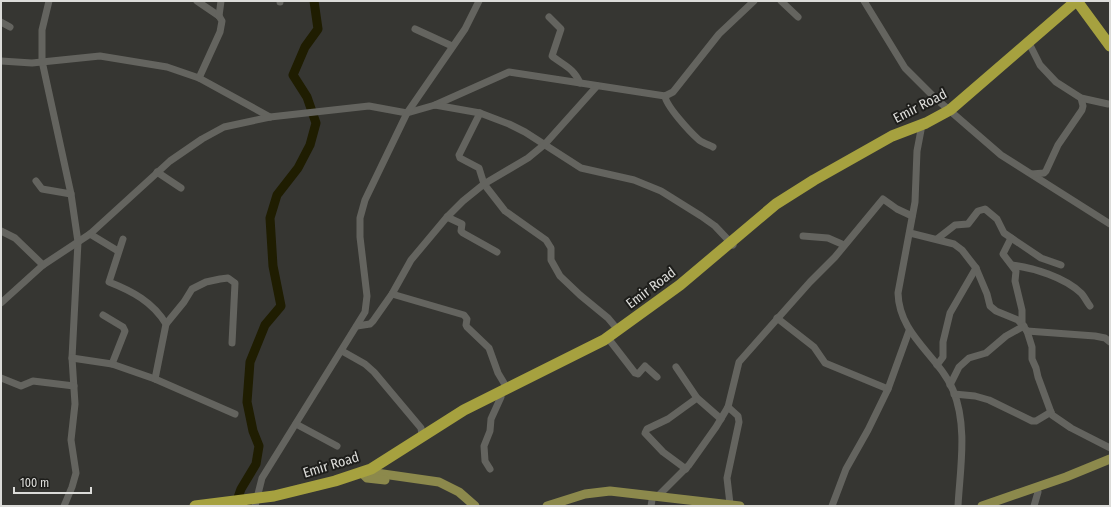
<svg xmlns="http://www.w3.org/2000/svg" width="1111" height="507" viewBox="0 0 1111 507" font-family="'Fira Sans Condensed',sans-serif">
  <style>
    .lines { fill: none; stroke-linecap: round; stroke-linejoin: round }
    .river { stroke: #1f1d01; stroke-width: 9 }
    .minor { stroke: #64645f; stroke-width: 7 }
    .major { stroke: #8c894c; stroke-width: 9 }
    .highway { stroke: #a6a13f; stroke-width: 11 }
    .labels { text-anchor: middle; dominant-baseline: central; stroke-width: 4; stroke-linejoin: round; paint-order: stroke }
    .street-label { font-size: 14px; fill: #dcdcd9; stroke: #1e1e1b }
  </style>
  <rect width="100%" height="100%" fill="#363632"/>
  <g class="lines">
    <polyline class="river" points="235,506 241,489 256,464 259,446 253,431 247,402 250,362 265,325 281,306 273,266 270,218 277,195 298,168 310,145 316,123 307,97 293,75 305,47 318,29 314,1"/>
    <g class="minor">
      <polyline points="49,1 42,30 42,61 71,194 78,242 72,358 75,404 71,440 76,473 72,487 64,506"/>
      <polyline points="197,1 219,16 222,21 220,32 199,78"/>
      <polyline points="781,1 798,17"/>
      <polyline points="864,1 905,68 934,97 1001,155 1110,224"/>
      <polyline points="280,2 280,1"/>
      <polyline points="219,16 221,1"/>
      <path d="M549,17L561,29L552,56C563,65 574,68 580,83"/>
      <polyline points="1,22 10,27"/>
      <polyline points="415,29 452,46"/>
      <polyline points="1031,47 1040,65 1056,82 1081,98 1108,104"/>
      <polyline points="1,61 32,63 100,56 167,67 199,78 270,117"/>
      <path d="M665,96C666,106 690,132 699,140C703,143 709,145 713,147"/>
      <polyline points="435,105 509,72 665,96 673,92 719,34 754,1"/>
      <polyline points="480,113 459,155 460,158 479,168 484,184 505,211 546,240 551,248 551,260 560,276 580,295 608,318 618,330"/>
      <path d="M920,125L921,130L917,151L915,202L898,293C899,335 938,355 953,390C968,426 960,469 958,506"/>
      <polyline points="157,172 181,188"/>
      <polyline points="1032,174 1044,173 1046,171 1058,145 1082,110 1083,106 1081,98"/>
      <polyline points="36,181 42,189 71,194"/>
      <polyline points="447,217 462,224 461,231 463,233 497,252"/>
      <polyline points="1,231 15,238 43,265"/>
      <polyline points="910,233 954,244 962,250 976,268 987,294 990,306 996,311 1018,320 1027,331 1032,347 1032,359 1036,368 1038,377 1052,415 1071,428 1110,448"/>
      <polyline points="90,234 118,251"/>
      <polyline points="803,236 828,238 844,245"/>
      <polyline points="1011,238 1003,254 1016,271 1015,281 1022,310 1022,323"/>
      <path d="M123,239L109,282C132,291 153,302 166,324"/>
      <polyline points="937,239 955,225 968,224 978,211 985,209 997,219 1004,233 1041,258 1061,265"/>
      <path d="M1012,265C1034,268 1064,277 1081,293C1084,296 1087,302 1090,306"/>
      <polyline points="392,294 464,315 467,319 466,325 467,327 489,348 498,373 507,388"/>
      <polyline points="1,303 43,265 90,234 170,161 202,139 224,127 270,117 369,106 407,113 435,105 480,113 509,124 525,132 581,168 634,180 661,191 701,216 715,226 733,245"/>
      <polyline points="103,315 123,327 125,331 112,364"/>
      <polyline points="777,318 814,347 825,363 888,389"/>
      <polyline points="357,326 370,324 373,321 392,294 411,260 447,217 463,201 484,184 528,158 545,144 597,86"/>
      <polyline points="1027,331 1095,336 1105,338 1110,342"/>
      <polyline points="611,342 635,373 638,374 645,366 657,377"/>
      <polyline points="342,351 365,364 374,372 421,428 422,435"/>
      <polyline points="72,358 112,364 155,379 235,414"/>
      <polyline points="937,365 943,357 943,342 950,313 976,268"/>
      <polyline points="676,367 697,398 721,419"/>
      <polyline points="1,378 21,386 33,381 74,386"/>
      <polyline points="155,379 166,324 184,302 192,289 206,282 220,279 228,278 235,283 232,343"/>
      <polyline points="950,385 959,367 969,358 986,353 1006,336 1024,326"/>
      <polyline points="954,394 975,396 989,400 1032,421 1036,421 1051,412"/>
      <polyline points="728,407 738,416 739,422 727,478 730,504"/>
      <polyline points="296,424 337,446"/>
      <polyline points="490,469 485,461 484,446 490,431 491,419 501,397"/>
      <polyline points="686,469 663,452 645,433 647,429 668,419 697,398"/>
      <polyline points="658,496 689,465 716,427 728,407 739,362 810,282 835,257 883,199 897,209 912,216"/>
      <polyline points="255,506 262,478 365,312 367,296 360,237 360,218 365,200 407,113 465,29 479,1"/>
      <polyline points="651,506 652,500"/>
      <polyline points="832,506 846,469 868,430 888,389 909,331"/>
      <polyline points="1034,506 1038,492"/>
    </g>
    <g class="major">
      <polyline points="371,469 376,473 439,482 459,492 475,506"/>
      <polyline points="362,473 367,478 385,480"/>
      <polyline points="547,506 585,494 610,491 740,506"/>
      <polyline points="982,506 1066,477 1110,459"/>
    </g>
    <g class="highway">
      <polyline points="1077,1 1110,46"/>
      <polyline points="195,506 274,496 335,481 371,469 464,410 604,340 680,285 776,204 814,180 892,136 926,123 950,110 1076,1"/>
    </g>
  </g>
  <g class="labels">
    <g class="street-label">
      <text transform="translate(920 106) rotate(-27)">Emir Road</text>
      <text transform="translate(651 288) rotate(-37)">Emir Road</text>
      <text transform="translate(331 465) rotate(-17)">Emir Road</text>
    </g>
  </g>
  <rect width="1111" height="507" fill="none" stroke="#dcdcd9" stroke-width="4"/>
  <path d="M14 487v6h77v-6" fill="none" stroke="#dcdcd9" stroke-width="2"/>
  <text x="20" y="487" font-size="12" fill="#dcdcd9" stroke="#1e1e1b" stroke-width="3" paint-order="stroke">100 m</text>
</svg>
